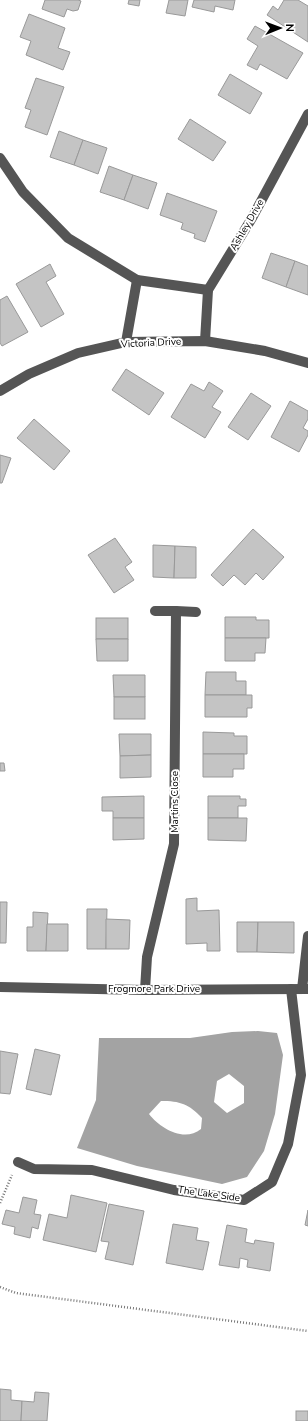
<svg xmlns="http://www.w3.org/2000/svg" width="308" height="1421" viewBox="0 0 308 1421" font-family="'Nunito Sans',sans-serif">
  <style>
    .water { fill: #a3a3a3; fill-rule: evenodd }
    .building { fill: #c4c4c4; stroke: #999 }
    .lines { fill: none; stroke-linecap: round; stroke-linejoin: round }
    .path { stroke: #777; stroke-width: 2.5; stroke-dasharray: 1 2; stroke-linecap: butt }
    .minor { stroke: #555; stroke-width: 10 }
    .labels { text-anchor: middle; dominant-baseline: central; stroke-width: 4; stroke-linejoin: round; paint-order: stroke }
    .street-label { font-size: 10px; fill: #000; stroke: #fff }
  </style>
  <rect width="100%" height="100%" fill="#fff"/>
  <path class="water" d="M258,1031L277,1033L283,1055L275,1114L264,1151L247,1177L222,1184L137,1166L77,1148L96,1100L99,1038H190L232,1032ZM229,1074L244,1086V1103L227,1113L214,1102L217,1081ZM161,1101C180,1101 189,1104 202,1118L201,1129C184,1143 160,1128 149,1114Z"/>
  <g class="building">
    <polygon points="45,0 78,0 81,1 78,10 73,11 67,9 64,17 42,9"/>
    <polygon points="129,0 140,0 139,6 128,4"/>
    <polygon points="169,0 188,0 185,16 166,13"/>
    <polygon points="194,0 235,0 233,10 215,6 214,12 192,7"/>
    <polygon points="284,0 298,0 308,6 308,42 267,15 273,6 278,10"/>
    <polygon points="29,14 65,28 58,48 70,52 63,70 26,55 31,41 20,37"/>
    <polygon points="255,26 303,53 287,79 260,64 257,70 247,65 258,46 247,39"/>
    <polygon points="230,74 262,93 250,114 218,95"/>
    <polygon points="36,78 64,87 47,135 25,127 31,110 25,108"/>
    <polygon points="190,119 226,142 213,161 178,139"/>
    <polygon points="59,131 83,140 74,165 50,157"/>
    <polygon points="83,140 107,148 98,174 74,165"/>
    <polygon points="109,166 133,175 124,200 100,192"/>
    <polygon points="133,175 157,183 148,209 124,200"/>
    <polygon points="167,193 217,211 205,242 194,238 195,234 181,229 183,223 160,215"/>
    <polygon points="271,253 295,261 286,287 262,278"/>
    <polygon points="295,261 308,266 308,295 286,287"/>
    <polygon points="50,264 56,276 46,282 64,314 41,327 16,284"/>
    <polygon points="7,296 28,332 2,346 0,343 0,300"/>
    <polygon points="126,369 164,393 149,415 112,390"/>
    <polygon points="209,382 223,391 212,407 221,412 205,438 171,417 191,384 204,391"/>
    <polygon points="251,393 271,406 248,440 228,427"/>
    <polygon points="290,401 308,411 308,419 303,428 308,431 308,435 299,452 271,437"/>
    <polygon points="34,419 70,451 54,470 17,438"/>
    <polygon points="0,455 11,458 2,483 0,483"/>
    <polygon points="253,529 284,557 263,580 256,573 245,585 234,575 223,586 211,575"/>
    <polygon points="115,538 132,562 125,567 134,580 114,593 88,555"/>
    <polygon points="153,545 175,546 174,578 153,577"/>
    <polygon points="175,546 196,547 196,578 174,578"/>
    <polygon points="225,617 256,617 256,620 269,620 269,638 225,638"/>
    <rect x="96" y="618" width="32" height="21"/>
    <polygon points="225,638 266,638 265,653 255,653 255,661 225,661"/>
    <polygon points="96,639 128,639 128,661 97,661"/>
    <polygon points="206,672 236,672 236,681 246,681 246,695 205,695"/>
    <polygon points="113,675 145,675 145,697 114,697"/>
    <polygon points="205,695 252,695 252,708 247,708 247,717 205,717"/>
    <rect x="114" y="697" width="31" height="22"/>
    <polygon points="203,732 234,733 234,736 247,736 247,754 203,754"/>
    <polygon points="119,734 151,734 151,755 120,756"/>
    <polygon points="203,754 244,754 244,769 233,769 233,777 203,777"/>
    <polygon points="151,755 151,777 120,778 120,756"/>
    <polygon points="0,763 4,763 5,771 0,771"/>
    <polygon points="144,796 144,818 113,818 113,811 102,811 102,797"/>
    <polygon points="208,796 240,796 240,799 246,799 246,806 238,806 238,818 208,818"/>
    <polygon points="113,818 144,818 144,839 113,840"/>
    <polygon points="208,818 247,818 246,841 208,840"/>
    <polygon points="197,898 197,911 219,910 220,951 207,951 207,943 186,944 186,899"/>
    <polygon points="0,902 7,902 6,943 0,943"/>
    <polygon points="87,909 107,909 106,949 87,949"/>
    <polygon points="33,912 48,913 46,951 27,951 27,927 33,927"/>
    <polygon points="106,919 130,920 129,949 106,949"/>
    <polygon points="237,922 258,922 257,952 237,952"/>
    <polygon points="258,922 294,922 294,953 257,952"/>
    <polygon points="47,924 68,924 68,951 46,951"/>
    <polygon points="35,1049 60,1055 51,1095 26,1089"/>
    <polygon points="0,1051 18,1054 10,1094 0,1093"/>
    <polygon points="71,1195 107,1203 96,1252 43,1240 49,1214 67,1218"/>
    <polygon points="23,1197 37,1200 34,1214 41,1215 38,1229 32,1227 30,1238 14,1234 15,1227 2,1224 6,1210 19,1213"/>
    <polygon points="109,1204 144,1211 133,1265 105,1259 109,1242 101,1241"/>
    <polygon points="308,1210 308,1226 305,1225"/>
    <polygon points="173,1224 198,1228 196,1240 209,1242 203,1270 166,1263"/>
    <polygon points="227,1225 247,1229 245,1242 254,1244 255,1240 274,1243 270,1271 247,1267 248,1260 240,1258 239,1268 219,1265"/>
    <polygon points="0,1389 11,1390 11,1400 22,1401 21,1421 0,1421"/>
    <polygon points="35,1392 49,1393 47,1421 21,1421 22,1401 34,1402"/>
    <rect x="296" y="1411" width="12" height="10"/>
  </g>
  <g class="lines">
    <g class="path">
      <polyline points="0,1203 12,1175"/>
      <polyline points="0,1287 16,1293 308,1331"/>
    </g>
    <g class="minor">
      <polyline points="0,158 23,192 68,238 137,280 208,290"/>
      <polyline points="205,341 208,290 252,218 308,114"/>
      <polyline points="126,342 137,280"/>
      <polyline points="0,391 29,374 78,353 126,342 205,341 265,351 308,363"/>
      <polyline points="176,611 196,612"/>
      <polyline points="0,987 145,990 308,989"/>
      <polyline points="302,989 308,936"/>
      <polyline points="145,990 147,957 174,844 176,611 155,611"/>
      <polyline points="18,1162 34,1169 92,1170 174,1190 244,1200 272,1182 288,1144 301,1075 291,989"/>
    </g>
  </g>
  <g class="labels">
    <g class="street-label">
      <text transform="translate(247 225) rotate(-60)">Ashley Drive</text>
      <text transform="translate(151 343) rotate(-3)">Victoria Drive</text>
      <text transform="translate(175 802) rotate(-90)">Martins Close</text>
      <text x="154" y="989">Frogmore Park Drive</text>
      <text transform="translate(209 1194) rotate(8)">The Lake Side</text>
    </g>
  </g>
  <g transform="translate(280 28) rotate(89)" stroke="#ffffff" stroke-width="3" paint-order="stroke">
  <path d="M0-3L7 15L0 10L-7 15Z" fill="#000000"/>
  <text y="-6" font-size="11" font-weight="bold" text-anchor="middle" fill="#000000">N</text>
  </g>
</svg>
